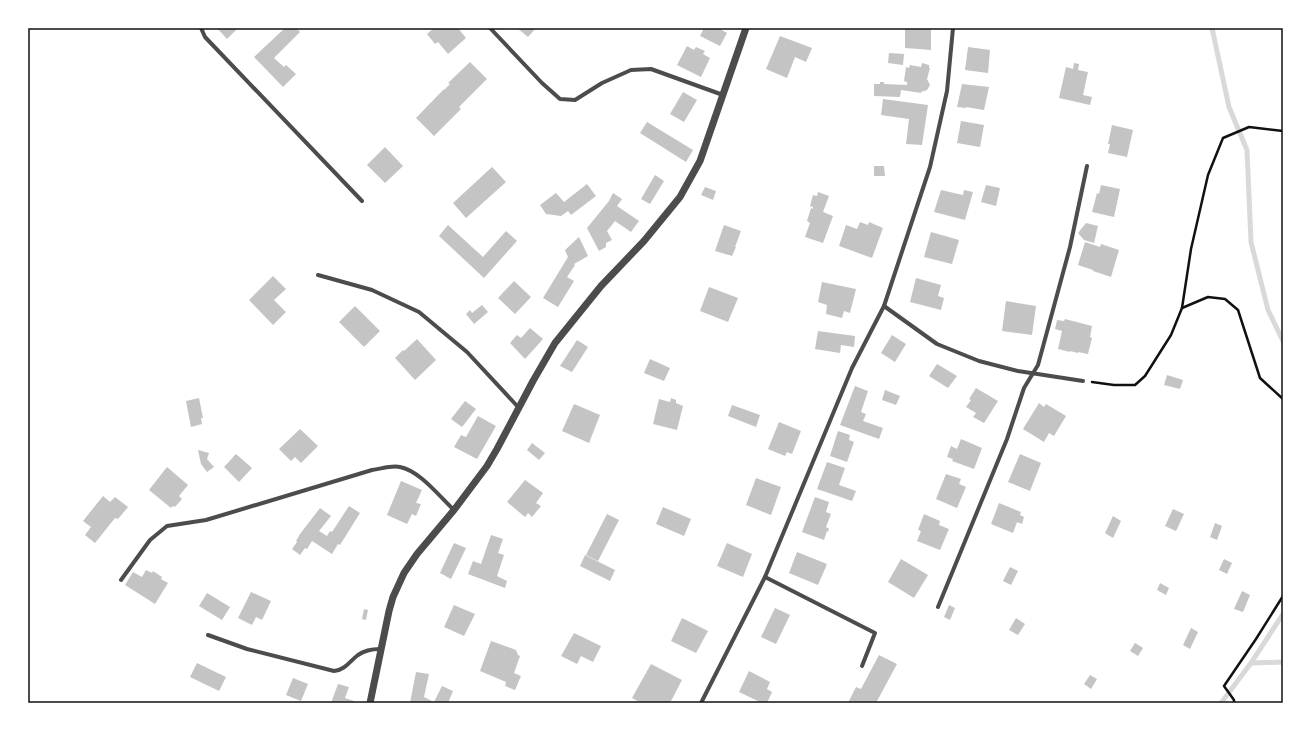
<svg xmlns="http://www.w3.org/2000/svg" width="1311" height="731" viewBox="0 0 1311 731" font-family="Cabin,sans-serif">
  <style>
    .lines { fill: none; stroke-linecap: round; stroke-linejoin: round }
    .stream { stroke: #d9d9d9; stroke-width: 5 }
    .building { fill: #c4c4c4 }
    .path { stroke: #111; stroke-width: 2.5 }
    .minor { stroke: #4c4c4c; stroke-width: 4 }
    .tertiary { stroke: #4c4c4c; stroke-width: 7 }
    .neatline { fill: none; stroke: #111; stroke-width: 1.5 }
  </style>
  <rect width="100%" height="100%" fill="#fff"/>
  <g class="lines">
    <g class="stream">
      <polyline points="1212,28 1229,107 1247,150 1251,242 1268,310 1283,341"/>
      <polyline points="1251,663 1283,662"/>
      <polyline points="1221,703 1251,663 1283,614"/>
    </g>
  </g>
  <g class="building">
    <polygon points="217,28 238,28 227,39"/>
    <polygon points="285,28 296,28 300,32 274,58 284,67 286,65 296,74 283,87 254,57"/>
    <polygon points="434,28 458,28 466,38 448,54 438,42 435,44 427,34"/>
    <polygon points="517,28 536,28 528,37"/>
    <polygon points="704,28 718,28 727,33 720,46 700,36"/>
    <polygon points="905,28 931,28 931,50 905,48"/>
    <polygon points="780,36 812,48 806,62 795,57 787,78 766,69"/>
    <polygon points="687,46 694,50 696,47 705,51 703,54 710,58 701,77 677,65"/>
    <polygon points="968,47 990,50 988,73 965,70"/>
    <polygon points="889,53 904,54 903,65 888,63"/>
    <polygon points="470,62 487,79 459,107 461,109 434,136 416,118 444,89 444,90 450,84 448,83"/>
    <polygon points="922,63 929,65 929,68 930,68 927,79 930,85 927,90 921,92 921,93 901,90 900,97 874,96 874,84 880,84 880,82 884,82 884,84 907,85 907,82 904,81 906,67 909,68 910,65 921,67"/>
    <polygon points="1074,63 1079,64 1078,70 1088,72 1083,95 1092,97 1090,105 1059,98 1066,67 1073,69"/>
    <polygon points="962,84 989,87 984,110 966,107 966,108 957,107"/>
    <polygon points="683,92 697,100 684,122 670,114"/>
    <polygon points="883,99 928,105 922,145 906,144 909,119 881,115"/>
    <polygon points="961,121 984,125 980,147 957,143"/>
    <polygon points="647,122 693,150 686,162 640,133"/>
    <polygon points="1112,125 1133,130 1127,157 1108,153 1110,144 1108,144"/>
    <polygon points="385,147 403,166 385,183 367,165"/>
    <polygon points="874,166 884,166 885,176 874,176"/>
    <polygon points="492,167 506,182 466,218 453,203"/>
    <polygon points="655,175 664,181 650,204 641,199"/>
    <polygon points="587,184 596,196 571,215 568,211 561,216 546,214 540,205 556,193 564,202"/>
    <polygon points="986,185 1000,188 996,206 981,202"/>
    <polygon points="1101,185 1120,189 1114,217 1092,212 1097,193 1099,194"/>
    <polygon points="705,187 716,191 713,200 701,195"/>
    <polygon points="941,190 963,195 964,190 973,192 965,220 934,212"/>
    <polygon points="818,192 829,196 823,212 833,216 823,243 805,237 810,223 807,221 811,208 813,209 813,207 810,206 813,195 817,196"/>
    <polygon points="613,193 622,199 617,206 639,221 631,232 615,221 607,231 612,240 606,243 606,247 599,251 587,228 609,201"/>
    <polygon points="860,222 868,225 869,222 883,228 872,258 839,246 846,225 857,229"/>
    <polygon points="1086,223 1098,226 1094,243 1084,240 1078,233"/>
    <polygon points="448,225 483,257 506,231 517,241 484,278 439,236"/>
    <polygon points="724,225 741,231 735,247 736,247 732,256 715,251"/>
    <polygon points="931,232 959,240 952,264 924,257"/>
    <polygon points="579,237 588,256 574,264 575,265 567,277 574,281 558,307 543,298 568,257 565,250"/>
    <polygon points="1085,242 1100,247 1101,244 1119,250 1111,277 1093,271 1093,270 1078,265"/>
    <polygon points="273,276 286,289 274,300 286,312 273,325 249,300"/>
    <polygon points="916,278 941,285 938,296 944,298 941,310 910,302"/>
    <polygon points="514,281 531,297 515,314 498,298"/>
    <polygon points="822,282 856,289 850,313 844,311 842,318 826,314 827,305 818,302"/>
    <polygon points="709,287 738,298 728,322 700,311"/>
    <polygon points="1006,301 1036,306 1032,335 1002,331"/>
    <polygon points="482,305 488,312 474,324 466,314 470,310 472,313"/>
    <polygon points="355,306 380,331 364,347 339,322"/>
    <polygon points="1065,319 1092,326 1090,337 1092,338 1088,354 1078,352 1078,353 1070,351 1070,352 1058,349 1062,331 1055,329 1057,320 1064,321"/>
    <polygon points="530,328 543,339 525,359 510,343 517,335 521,338"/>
    <polygon points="818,331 855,336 854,347 841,345 840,353 815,349"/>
    <polygon points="892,335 906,344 895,362 881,353"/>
    <polygon points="417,339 436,360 415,380 395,358 403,350 404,351"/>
    <polygon points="577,340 588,347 572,372 560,366"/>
    <polygon points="650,359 670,368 664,381 644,373"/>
    <polygon points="937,364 957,376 948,388 929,376"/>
    <polygon points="1167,375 1183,380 1180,389 1164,385"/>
    <polygon points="855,386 868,391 861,412 866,414 863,421 883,428 879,439 840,425"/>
    <polygon points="976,388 998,401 984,423 973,417 976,413 966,407 971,400 969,399"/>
    <polygon points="885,390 900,396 896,405 882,400"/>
    <polygon points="199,398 203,418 201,418 202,424 191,427 186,401"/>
    <polygon points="671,398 676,400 676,403 683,406 677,430 653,424 659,399 670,402"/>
    <polygon points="465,401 476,409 462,427 451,419"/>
    <polygon points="1039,403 1044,407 1046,404 1066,416 1054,436 1049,433 1044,442 1023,429"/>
    <polygon points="574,404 600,415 589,443 562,431"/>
    <polygon points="732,405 760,415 756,427 728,416"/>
    <polygon points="478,416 496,426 477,459 454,447 461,435 466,437"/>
    <polygon points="779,422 801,431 792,454 787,452 785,456 768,449"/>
    <polygon points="300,429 318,446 301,463 295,457 291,461 279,449"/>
    <polygon points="838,431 850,435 849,440 854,442 847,462 830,456"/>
    <polygon points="961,439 982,448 974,469 952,461 953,459 947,457 951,446 957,449"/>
    <polygon points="532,443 545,453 539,460 527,450"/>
    <polygon points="198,450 209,453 207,459 214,467 207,472 201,464"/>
    <polygon points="236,454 252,468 239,482 224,467"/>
    <polygon points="1020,454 1041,463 1030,491 1008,482"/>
    <polygon points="827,462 845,468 839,485 856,491 852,501 817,489"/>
    <polygon points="167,467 188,485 179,496 182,499 175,507 173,506 171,508 149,490"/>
    <polygon points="946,474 961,479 959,484 966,487 957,508 936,499"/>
    <polygon points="756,478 781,487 771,515 746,505"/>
    <polygon points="525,480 543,493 536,503 541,506 532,517 528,513 525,517 507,502"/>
    <polygon points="401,481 422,490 416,503 421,504 416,516 412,514 407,524 387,515"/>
    <polygon points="103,496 110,502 115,497 128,507 118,519 115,518 95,543 85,535 91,527 83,521"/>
    <polygon points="815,497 829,502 826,512 831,514 826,527 829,529 828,532 827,531 824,540 802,532"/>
    <polygon points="999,503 1021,512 1020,515 1024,517 1022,524 1017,522 1013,533 991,524"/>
    <polygon points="349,506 360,513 340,545 338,544 332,554 312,541 307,549 305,548 300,555 292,549 297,542 296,541 300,534 320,508 331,516 319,531 327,536 330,531 332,532"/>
    <polygon points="663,507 691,519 684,536 656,524"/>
    <polygon points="1173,509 1184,514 1176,531 1165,526"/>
    <polygon points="607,514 619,520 598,561 586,555"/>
    <polygon points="924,514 940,521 939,525 949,529 940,550 917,541 921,531 918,530"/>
    <polygon points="1113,516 1121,521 1113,538 1105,533"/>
    <polygon points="1215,523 1222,526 1217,540 1210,537"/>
    <polygon points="491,535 503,539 498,553 504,555 497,576 507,581 505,588 468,574 473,561 481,564"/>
    <polygon points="454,543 466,548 451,579 440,573"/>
    <polygon points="727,543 752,554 743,577 717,566"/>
    <polygon points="797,552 827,564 818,585 789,573"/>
    <polygon points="585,555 615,570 610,581 580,566"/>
    <polygon points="901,559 928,575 914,598 888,582"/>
    <polygon points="1224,559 1232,563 1227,574 1219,570"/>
    <polygon points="1010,567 1018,571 1011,585 1003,581"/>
    <polygon points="146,570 152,573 153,571 162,577 161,579 168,583 155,604 125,585 133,572 142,577"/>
    <polygon points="1160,583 1169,588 1166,595 1157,590"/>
    <polygon points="1242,591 1250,595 1243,612 1234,609"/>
    <polygon points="251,592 271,601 262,620 256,617 252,625 238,618"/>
    <polygon points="207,593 230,607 222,620 199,606"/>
    <polygon points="454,605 475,614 464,636 444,627"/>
    <polygon points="949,605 955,608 950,620 944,617"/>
    <polygon points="775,608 790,615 776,644 761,637"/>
    <polygon points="364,609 368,610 366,620 362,619"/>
    <polygon points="682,618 708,631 696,653 671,641"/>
    <polygon points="1016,618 1025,624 1018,635 1009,630"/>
    <polygon points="1191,628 1198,632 1190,649 1183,645"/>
    <polygon points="574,633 601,646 593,662 581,656 577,664 561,656"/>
    <polygon points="491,641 516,650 518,655 520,656 514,673 521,676 515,690 505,686 506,682 480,671"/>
    <polygon points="1135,643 1143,648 1138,656 1130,651"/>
    <polygon points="879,655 897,664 876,703 848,703 856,687 861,689"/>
    <polygon points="197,663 226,677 219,691 190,677"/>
    <polygon points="651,664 682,680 670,703 641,703 632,698"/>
    <polygon points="749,671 770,682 767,689 772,692 767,703 762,703 739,692"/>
    <polygon points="416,672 429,674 424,697 434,702 442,686 453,691 448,703 410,703"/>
    <polygon points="1090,675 1097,679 1091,689 1084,684"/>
    <polygon points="293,678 308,684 301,701 286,695"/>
    <polygon points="338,684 349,687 345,698 354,701 353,703 331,703"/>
  </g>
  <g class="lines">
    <g class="path">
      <polyline points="1182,308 1208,297 1225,299 1238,310 1260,378 1283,399"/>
      <polyline points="1092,382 1114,385 1135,385 1145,376 1171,335 1182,308 1191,249 1208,175 1223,138 1249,127 1283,131"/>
      <polyline points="1234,703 1234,700 1224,686 1256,639 1283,596"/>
    </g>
    <g class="minor">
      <polyline points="201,28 205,37 362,201"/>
      <polyline points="490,28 542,83 560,99 575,100 602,83 631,70 651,69 723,95"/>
      <polyline points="318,275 372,290 419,312 467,352 519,408"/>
      <polyline points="884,306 937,344 979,361 1018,371 1083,381"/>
      <polyline points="765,577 875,633 862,666"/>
      <path d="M121,580L150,540L167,526L206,520L372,470C381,469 391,465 400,467C420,471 439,496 454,510"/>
      <polyline points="938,607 1007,439 1024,388 1038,365 1070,247 1087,166"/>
      <path d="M208,635L247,649L334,671C345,670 350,661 358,655C365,650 372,649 380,649"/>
      <polyline points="701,703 765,577 852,368 884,306 930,167 947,91 953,28"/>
    </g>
    <polyline class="tertiary" points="370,703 389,611 393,597 404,573 417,554 454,510 487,466 497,449 533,381 555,343 601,286 644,241 680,197 700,161 746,28"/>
  </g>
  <rect width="1311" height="731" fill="none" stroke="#ffffff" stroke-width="58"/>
  <rect x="29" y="29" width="1253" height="673" class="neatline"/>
</svg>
